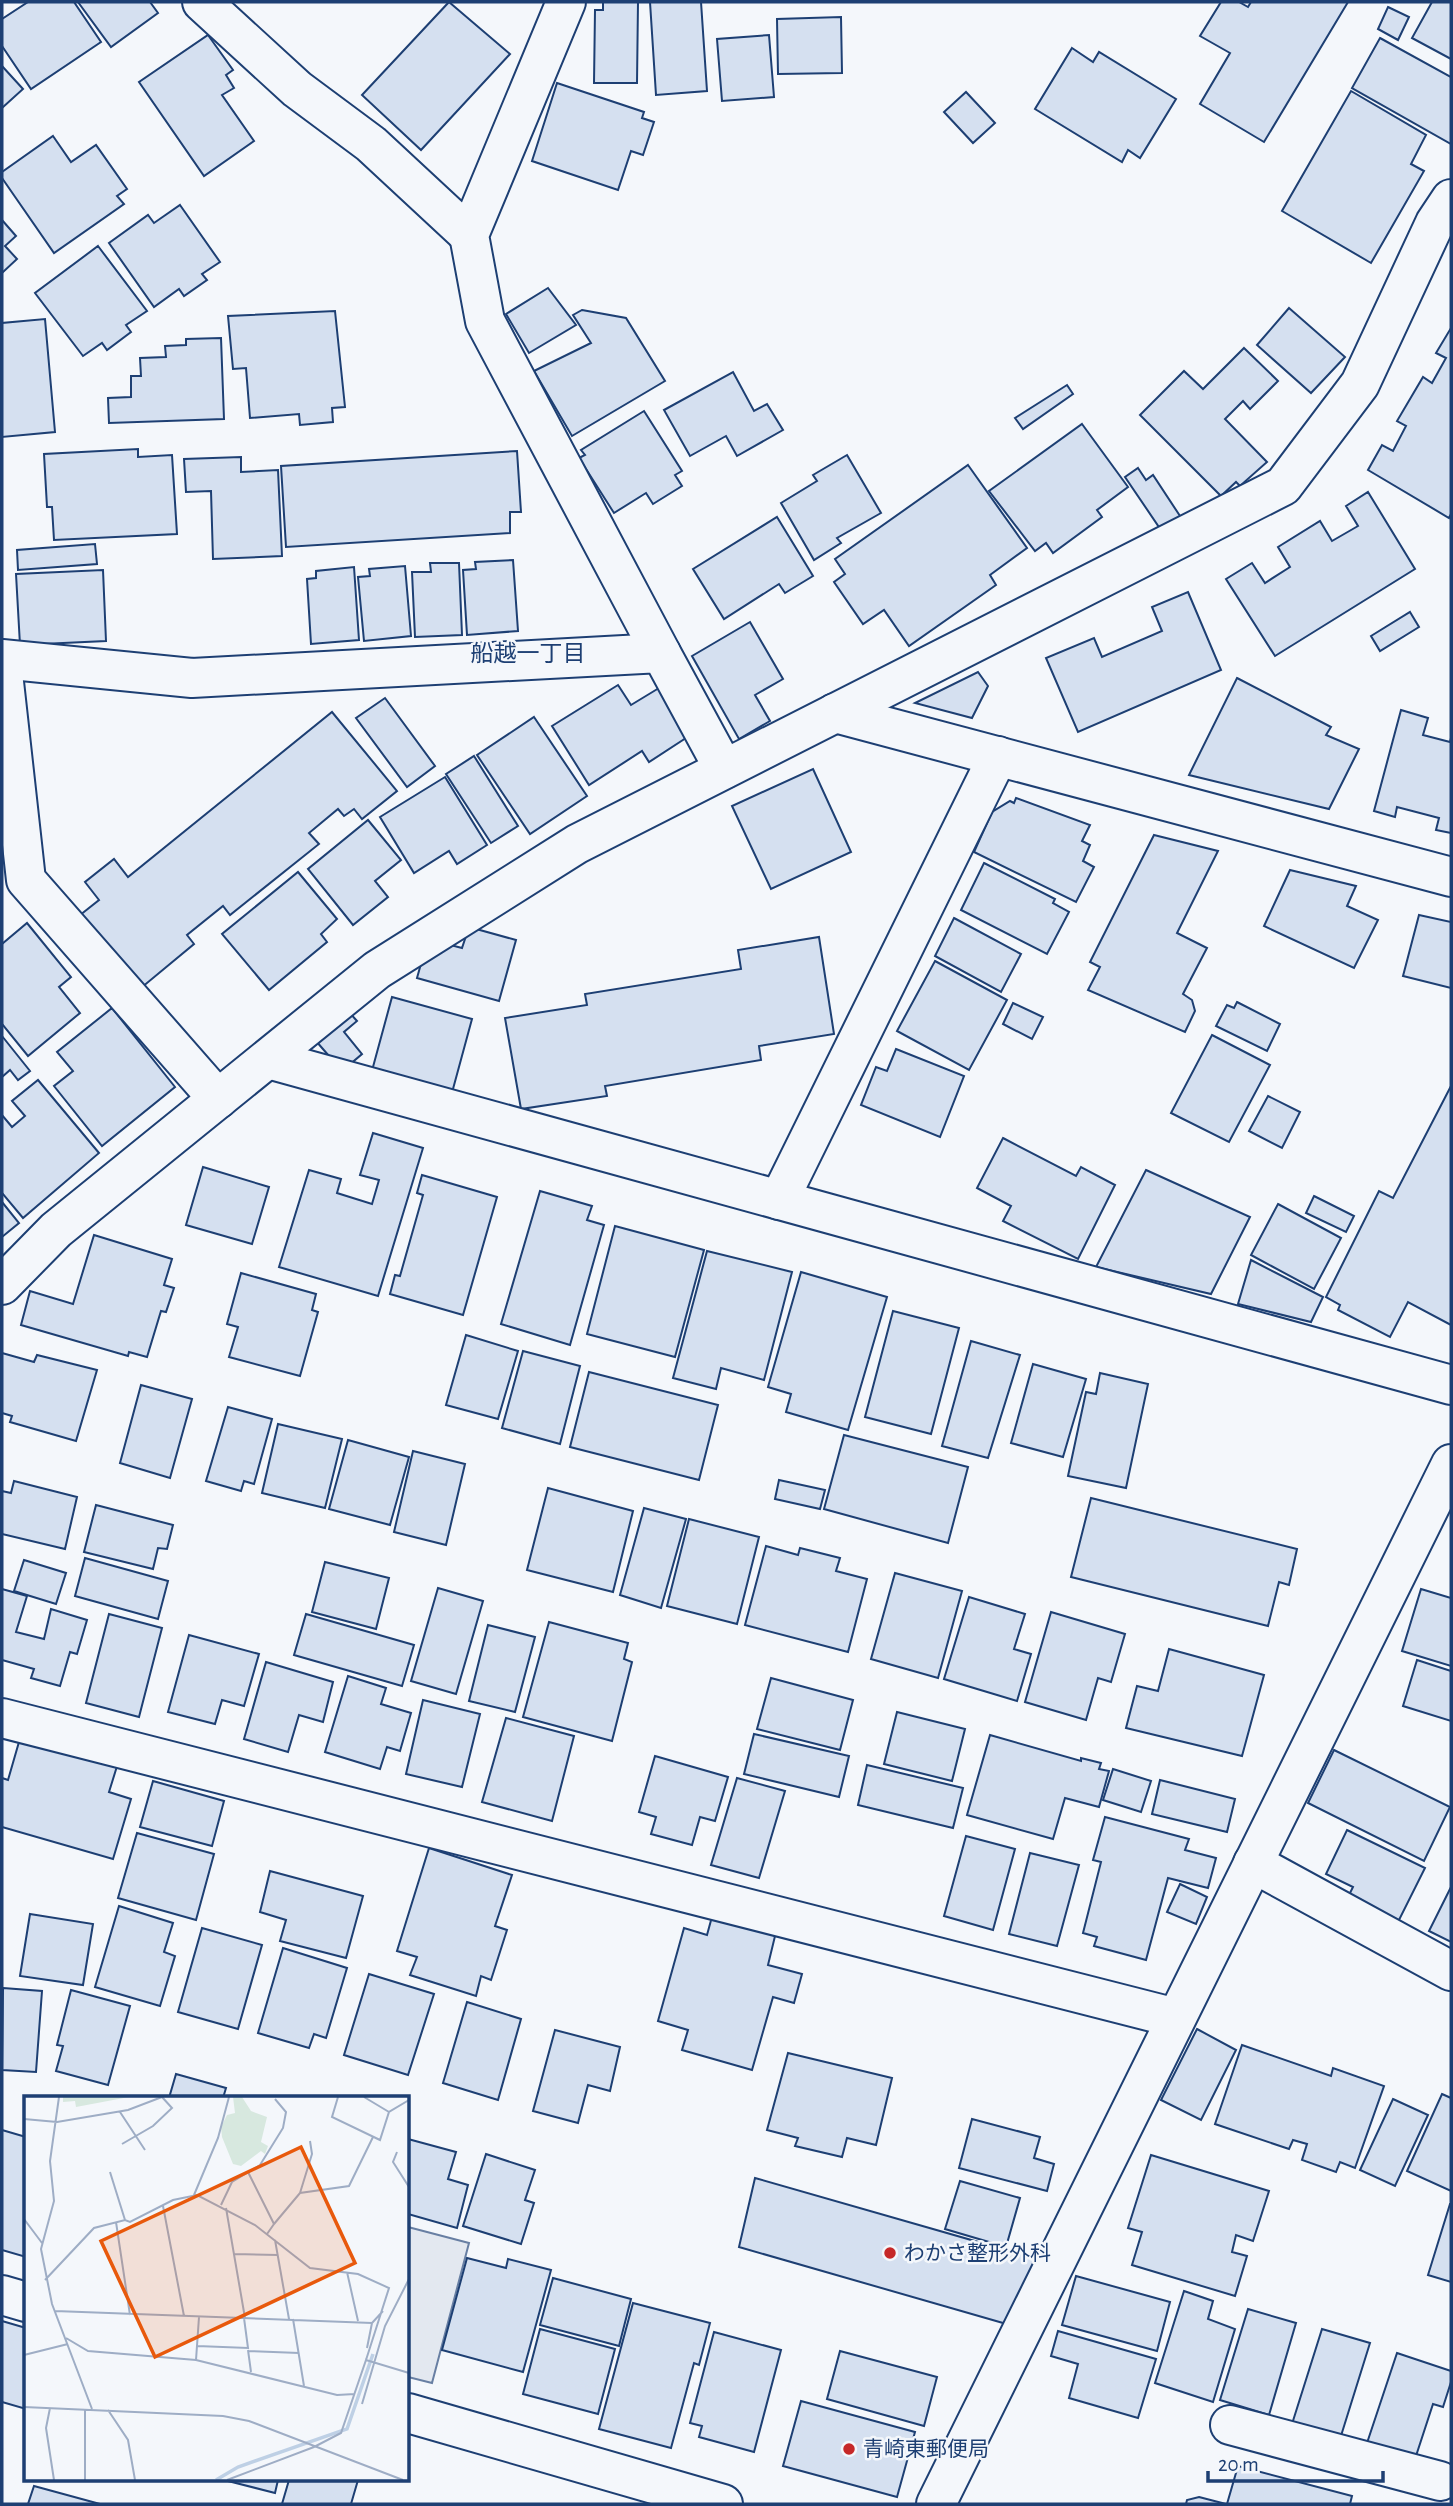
<svg xmlns="http://www.w3.org/2000/svg" width="1453" height="2506" viewBox="0 0 1453 2506" font-family="'Alegreya Sans','Noto Sans JP',sans-serif">
  <style>
    .parking { fill: #e3e8f0; stroke: #687fa3; stroke-width: 2 }
    .building { fill: #d5e0f0; stroke: #1d3f73; stroke-width: 2 }
    .lines { fill: none; stroke-linecap: round; stroke-linejoin: round }
    .minor-casing { stroke: #1d3f73; stroke-width: 42 }
    .minor { stroke: #f4f7fb; stroke-width: 38 }
    .poi-dot { fill: #c62828; stroke: #f4f7fb; stroke-width: 2.5 }
    .labels { text-anchor: middle; dominant-baseline: central; stroke-width: 5; stroke-linejoin: round; paint-order: stroke }
    .poi-label { font-size: 21px; fill: #1d3f73; stroke: #f4f7fb; text-anchor: start }
    .neighbourhood-label { font-size: 23px; fill: #1d3f73; stroke: #f4f7fb }
    .inset-river { fill: none; stroke: #bed0e5; stroke-width: 3.5 }
    .inset-road { fill: none; stroke: #9eadc5; stroke-width: 2 }
    .view { fill: #e8590c; fill-opacity: 0.15; stroke: #e8590c; stroke-width: 3.5 }
    .inset-edge { fill: none; stroke: #1d3f73; stroke-width: 3.5 }
  </style>
  <rect width="100%" height="100%" fill="#f4f7fb"/>
  <polygon class="parking" points="408,2227 469,2243 432,2383 408,2377"/>
  <g class="building">
    <polygon points="28,2 74,2 101,42 31,89 2,46 2,19"/>
    <polygon points="78,2 150,2 158,13 111,47"/>
    <polygon points="449,2 510,54 421,150 362,95"/>
    <polygon points="603,2 638,2 637,83 594,83 595,10 603,10"/>
    <polygon points="650,2 701,2 707,91 656,95"/>
    <polygon points="1221,2 1239,2 1248,7 1251,2 1348,2 1264,142 1200,104 1230,53 1200,36"/>
    <polygon points="1432,2 1451,2 1451,59 1412,38"/>
    <polygon points="1388,7 1409,17 1398,40 1378,29"/>
    <polygon points="841,17 842,73 778,74 777,19"/>
    <polygon points="208,35 233,70 226,75 234,88 222,95 254,141 204,176 139,82"/>
    <polygon points="769,35 774,97 722,101 717,39"/>
    <polygon points="1380,38 1451,77 1451,144 1352,88"/>
    <polygon points="1072,48 1093,62 1099,52 1176,99 1140,158 1128,150 1122,162 1035,109"/>
    <polygon points="2,66 23,89 2,108"/>
    <polygon points="557,83 644,112 642,118 654,122 643,155 631,151 618,190 532,161"/>
    <polygon points="1351,91 1426,135 1411,164 1424,171 1371,263 1282,211"/>
    <polygon points="966,92 995,123 973,143 944,112"/>
    <polygon points="53,136 71,162 96,145 127,189 117,196 124,204 54,253 2,178 2,172"/>
    <polygon points="180,205 220,262 202,274 207,280 184,296 179,289 154,307 109,243 148,215 154,223"/>
    <polygon points="2,220 16,236 5,246 17,259 2,273"/>
    <polygon points="98,246 147,311 126,325 131,332 107,350 102,343 83,356 35,293"/>
    <polygon points="548,288 576,325 529,353 506,314"/>
    <polygon points="1289,308 1345,357 1311,393 1257,345"/>
    <polygon points="582,310 626,318 665,381 572,436 534,371 591,343 573,315"/>
    <polygon points="335,311 345,407 332,408 333,422 300,425 299,414 250,418 246,368 233,369 228,316"/>
    <polygon points="45,319 55,432 2,437 2,323"/>
    <polygon points="1451,328 1451,514 1449,518 1368,470 1382,445 1393,451 1406,426 1397,421 1423,377 1432,383 1446,358 1436,353"/>
    <polygon points="221,338 224,419 109,423 108,398 131,397 131,376 141,376 140,358 166,357 165,346 186,345 186,339"/>
    <polygon points="1244,348 1278,381 1250,409 1243,401 1225,419 1267,462 1240,486 1236,482 1221,496 1140,415 1184,371 1203,389"/>
    <polygon points="733,372 754,411 767,404 783,430 737,456 726,436 690,456 664,410"/>
    <polygon points="1067,385 1073,394 1023,429 1015,418"/>
    <polygon points="644,411 682,471 675,475 682,486 653,504 646,493 614,513 579,458 585,455 581,450"/>
    <polygon points="1082,424 1128,487 1097,510 1102,517 1053,553 1046,543 1035,551 989,491"/>
    <polygon points="138,449 138,457 172,455 177,534 54,540 52,507 47,507 44,454"/>
    <polygon points="517,451 521,512 510,512 510,533 286,547 281,466"/>
    <polygon points="847,455 881,513 837,538 841,543 814,560 781,503 817,481 813,475"/>
    <polygon points="241,457 241,472 278,470 282,556 213,559 211,491 186,492 184,459"/>
    <polygon points="968,465 1027,548 990,575 996,585 909,646 884,610 863,624 834,582 845,574 835,559"/>
    <polygon points="1138,468 1146,480 1153,475 1182,519 1163,533 1125,477"/>
    <polygon points="1368,492 1415,569 1275,656 1226,579 1252,563 1265,583 1290,567 1278,547 1320,521 1332,541 1358,526 1346,506"/>
    <polygon points="777,517 813,576 785,593 779,584 724,619 693,569"/>
    <polygon points="95,544 97,564 18,570 17,550"/>
    <polygon points="513,560 518,631 467,635 463,570 476,569 475,562"/>
    <polygon points="430,563 459,563 462,635 415,637 412,572 431,572"/>
    <polygon points="405,566 411,636 364,641 358,577 370,576 369,569"/>
    <polygon points="354,567 359,640 311,644 307,579 316,578 316,571"/>
    <polygon points="103,570 106,641 20,645 16,574"/>
    <polygon points="1188,592 1221,670 1078,732 1046,658 1094,638 1102,657 1162,631 1152,607"/>
    <polygon points="1410,612 1419,627 1380,651 1371,636"/>
    <polygon points="750,622 783,679 755,695 770,721 739,739 692,656"/>
    <polygon points="978,672 988,686 972,718 915,703"/>
    <polygon points="1237,678 1331,727 1326,735 1359,749 1329,809 1189,775"/>
    <polygon points="618,685 631,705 659,688 689,736 649,762 642,751 589,785 552,726"/>
    <polygon points="385,698 435,766 407,787 356,718"/>
    <polygon points="1401,710 1428,718 1423,735 1450,742 1451,738 1451,833 1436,830 1439,818 1397,807 1395,817 1374,811"/>
    <polygon points="332,712 397,791 362,819 354,809 344,816 338,809 309,833 319,844 230,915 223,906 187,935 194,944 141,988 75,919 99,900 85,882 114,859 128,877"/>
    <polygon points="534,717 587,796 530,834 477,755"/>
    <polygon points="474,756 518,826 491,843 446,774"/>
    <polygon points="813,769 851,852 771,889 732,806"/>
    <polygon points="445,777 487,845 457,864 449,851 414,873 380,817"/>
    <polygon points="1016,798 1090,825 1082,841 1090,845 1083,861 1094,867 1076,902 974,852 992,812 1010,801 1014,803"/>
    <polygon points="368,820 401,860 375,881 388,897 353,925 308,869"/>
    <polygon points="1154,835 1218,851 1177,933 1207,948 1183,994 1192,1000 1195,1011 1185,1032 1088,990 1100,967 1090,962"/>
    <polygon points="984,863 1055,899 1053,903 1069,912 1047,954 961,910"/>
    <polygon points="1290,870 1356,886 1347,906 1378,920 1354,968 1264,926"/>
    <polygon points="298,872 337,919 321,934 327,942 269,990 222,934"/>
    <polygon points="1419,915 1451,922 1451,988 1403,976"/>
    <polygon points="954,918 1021,954 1001,992 935,956"/>
    <polygon points="27,923 71,977 59,987 80,1013 28,1056 2,1024 2,944"/>
    <polygon points="469,927 516,940 499,1001 417,978 424,953 443,943 462,948"/>
    <polygon points="819,937 834,1034 759,1046 761,1060 605,1086 607,1096 521,1109 505,1018 587,1005 585,994 741,969 738,950"/>
    <polygon points="935,961 1007,1000 969,1070 897,1031"/>
    <polygon points="392,997 472,1019 450,1100 370,1078"/>
    <polygon points="1237,1002 1280,1024 1267,1051 1216,1026 1227,1005 1234,1008"/>
    <polygon points="1013,1003 1043,1017 1032,1039 1003,1024"/>
    <polygon points="112,1008 175,1087 102,1146 54,1086 73,1071 57,1052"/>
    <polygon points="349,1012 357,1021 344,1032 362,1054 342,1071 316,1041"/>
    <polygon points="1212,1035 1270,1065 1229,1142 1171,1113"/>
    <polygon points="2,1036 30,1071 18,1080 10,1070 2,1077"/>
    <polygon points="896,1049 964,1076 940,1137 861,1105 876,1067 887,1071"/>
    <polygon points="38,1080 99,1153 23,1218 2,1193 2,1115 12,1127 25,1116 12,1101"/>
    <polygon points="1451,1086 1451,1325 1408,1302 1390,1337 1338,1310 1340,1305 1326,1297 1379,1191 1393,1198"/>
    <polygon points="1268,1096 1300,1112 1282,1148 1249,1131"/>
    <polygon points="373,1133 423,1148 378,1296 279,1267 309,1170 341,1179 337,1193 372,1204 379,1180 360,1175"/>
    <polygon points="1003,1138 1076,1176 1081,1167 1115,1185 1078,1259 1003,1221 1011,1206 977,1188"/>
    <polygon points="203,1167 269,1187 252,1244 186,1225"/>
    <polygon points="1146,1170 1250,1217 1211,1294 1096,1267"/>
    <polygon points="422,1175 497,1197 463,1315 390,1294 395,1275 400,1276 423,1195 417,1193"/>
    <polygon points="540,1191 592,1206 587,1220 604,1225 570,1345 501,1324"/>
    <polygon points="1314,1196 1354,1216 1346,1232 1306,1213"/>
    <polygon points="2,1202 19,1223 2,1237"/>
    <polygon points="1278,1204 1341,1238 1314,1289 1251,1255"/>
    <polygon points="615,1226 704,1250 675,1357 587,1334"/>
    <polygon points="94,1235 172,1259 164,1285 174,1288 166,1312 161,1311 147,1357 129,1352 128,1356 21,1325 30,1291 73,1304"/>
    <polygon points="707,1251 792,1272 764,1380 721,1368 716,1389 673,1378"/>
    <polygon points="1251,1260 1323,1297 1311,1322 1238,1304"/>
    <polygon points="801,1272 887,1297 848,1430 786,1412 791,1394 768,1387"/>
    <polygon points="241,1273 316,1294 312,1310 318,1312 300,1376 229,1357 238,1327 227,1324"/>
    <polygon points="893,1311 959,1328 931,1434 865,1417"/>
    <polygon points="466,1335 518,1351 498,1419 446,1405"/>
    <polygon points="971,1341 1020,1355 988,1458 942,1446"/>
    <polygon points="523,1351 580,1366 560,1444 502,1428"/>
    <polygon points="2,1353 34,1362 37,1355 97,1370 76,1441 10,1422 12,1416 2,1413"/>
    <polygon points="1033,1364 1086,1379 1063,1457 1011,1443"/>
    <polygon points="589,1372 718,1405 699,1480 570,1447"/>
    <polygon points="1100,1373 1148,1384 1126,1488 1068,1476 1086,1392 1096,1394"/>
    <polygon points="141,1385 192,1399 170,1478 120,1463"/>
    <polygon points="228,1407 272,1419 254,1484 244,1481 241,1491 206,1481"/>
    <polygon points="278,1424 342,1439 325,1508 262,1493"/>
    <polygon points="844,1435 968,1467 948,1543 824,1509"/>
    <polygon points="348,1440 409,1457 390,1525 329,1509"/>
    <polygon points="413,1451 465,1464 446,1545 394,1532"/>
    <polygon points="779,1480 825,1490 820,1509 775,1499"/>
    <polygon points="14,1481 77,1497 65,1549 2,1534 2,1491 11,1493"/>
    <polygon points="548,1488 633,1511 613,1592 527,1570"/>
    <polygon points="1091,1498 1297,1549 1289,1585 1279,1582 1268,1626 1071,1577"/>
    <polygon points="96,1505 173,1525 167,1549 158,1548 153,1569 84,1552"/>
    <polygon points="644,1508 686,1519 661,1608 620,1595"/>
    <polygon points="689,1519 759,1537 737,1624 667,1606"/>
    <polygon points="766,1546 798,1555 800,1548 840,1558 836,1571 867,1579 848,1652 745,1625"/>
    <polygon points="85,1558 168,1581 158,1619 75,1596"/>
    <polygon points="24,1560 66,1573 56,1604 14,1591"/>
    <polygon points="325,1562 389,1578 376,1629 312,1612"/>
    <polygon points="895,1573 962,1591 938,1678 871,1659"/>
    <polygon points="438,1588 483,1601 456,1694 411,1681"/>
    <polygon points="2,1589 27,1596 16,1632 44,1639 51,1609 87,1620 77,1654 70,1652 60,1686 31,1678 34,1669 2,1660"/>
    <polygon points="1421,1589 1451,1598 1451,1666 1402,1651"/>
    <polygon points="969,1597 1025,1614 1014,1649 1031,1654 1017,1701 944,1679"/>
    <polygon points="1051,1612 1125,1634 1111,1682 1098,1678 1086,1720 1025,1702"/>
    <polygon points="109,1614 162,1628 139,1717 86,1703"/>
    <polygon points="306,1614 414,1645 402,1686 294,1655"/>
    <polygon points="549,1622 628,1643 624,1659 632,1662 612,1741 523,1717"/>
    <polygon points="488,1625 535,1637 515,1712 469,1701"/>
    <polygon points="189,1635 259,1654 244,1706 222,1700 215,1724 168,1712"/>
    <polygon points="1169,1649 1264,1675 1242,1756 1126,1728 1137,1686 1158,1691"/>
    <polygon points="1417,1660 1451,1671 1451,1721 1403,1706"/>
    <polygon points="266,1662 333,1682 323,1722 299,1715 288,1752 244,1739"/>
    <polygon points="348,1676 386,1688 381,1704 411,1713 400,1751 387,1747 380,1769 325,1752"/>
    <polygon points="771,1678 853,1700 840,1750 757,1729"/>
    <polygon points="423,1700 480,1714 462,1787 406,1774"/>
    <polygon points="897,1712 965,1729 952,1781 884,1764"/>
    <polygon points="506,1718 574,1736 552,1821 482,1802"/>
    <polygon points="754,1734 849,1756 839,1797 744,1774"/>
    <polygon points="21,1735 118,1763 109,1792 131,1799 113,1859 2,1827 2,1778 8,1780"/>
    <polygon points="990,1735 1081,1761 1081,1758 1101,1763 1099,1769 1109,1771 1099,1807 1065,1798 1053,1839 967,1815"/>
    <polygon points="1334,1750 1450,1807 1424,1861 1308,1803"/>
    <polygon points="655,1756 728,1777 715,1821 700,1817 692,1845 651,1834 656,1817 639,1812"/>
    <polygon points="867,1765 963,1788 953,1828 858,1805"/>
    <polygon points="1113,1769 1151,1781 1141,1812 1103,1800"/>
    <polygon points="737,1778 785,1791 759,1878 711,1865"/>
    <polygon points="1160,1780 1235,1799 1227,1832 1152,1814"/>
    <polygon points="153,1781 224,1801 212,1846 140,1827"/>
    <polygon points="1105,1817 1189,1839 1185,1850 1216,1858 1208,1888 1168,1878 1146,1960 1094,1946 1097,1937 1083,1933 1101,1862 1093,1860"/>
    <polygon points="1347,1830 1425,1868 1398,1922 1348,1897 1353,1887 1326,1874"/>
    <polygon points="137,1833 214,1854 196,1920 118,1898"/>
    <polygon points="966,1836 1015,1849 993,1930 944,1916"/>
    <polygon points="429,1848 512,1875 495,1926 507,1930 491,1980 481,1976 476,1996 410,1975 417,1957 397,1951"/>
    <polygon points="1030,1853 1079,1865 1057,1946 1009,1934"/>
    <polygon points="270,1871 363,1896 346,1958 280,1941 286,1920 260,1912"/>
    <polygon points="1180,1884 1207,1897 1196,1924 1167,1912"/>
    <polygon points="1451,1887 1451,1942 1429,1931"/>
    <polygon points="119,1906 173,1923 164,1952 175,1956 160,2006 95,1987"/>
    <polygon points="713,1913 776,1932 768,1965 802,1974 794,2003 773,1997 752,2070 682,2050 688,2030 658,2021 684,1928 707,1935"/>
    <polygon points="30,1914 93,1924 83,1985 20,1976"/>
    <polygon points="202,1928 262,1945 238,2029 178,2012"/>
    <polygon points="283,1948 347,1968 326,2038 314,2034 309,2048 258,2033"/>
    <polygon points="369,1974 434,1994 408,2075 344,2055"/>
    <polygon points="3,1988 42,1991 36,2072 2,2070"/>
    <polygon points="71,1990 130,2006 108,2085 56,2071 63,2046 57,2045"/>
    <polygon points="467,2002 521,2019 498,2100 443,2083"/>
    <polygon points="1197,2029 1236,2050 1201,2120 1161,2100"/>
    <polygon points="555,2030 620,2047 610,2091 588,2085 578,2123 533,2111"/>
    <polygon points="1242,2045 1331,2076 1333,2068 1384,2086 1355,2168 1340,2162 1336,2172 1302,2160 1307,2144 1293,2140 1289,2149 1215,2124"/>
    <polygon points="788,2053 892,2078 876,2145 847,2138 842,2157 795,2146 798,2138 767,2130"/>
    <polygon points="176,2074 226,2088 223,2098 169,2098"/>
    <polygon points="1442,2094 1451,2098 1451,2191 1407,2171"/>
    <polygon points="1393,2099 1428,2115 1395,2186 1360,2170"/>
    <polygon points="972,2119 1040,2137 1034,2158 1054,2164 1047,2191 959,2168"/>
    <polygon points="2,2130 26,2137 26,2257 2,2250"/>
    <polygon points="408,2139 456,2152 448,2179 468,2185 457,2228 408,2214"/>
    <polygon points="486,2154 535,2170 525,2200 534,2203 521,2244 463,2226"/>
    <polygon points="1151,2155 1269,2191 1253,2241 1236,2235 1232,2252 1247,2256 1235,2296 1132,2265 1142,2232 1128,2228"/>
    <polygon points="755,2178 1041,2260 1010,2325 739,2247"/>
    <polygon points="960,2181 1020,2198 1006,2247 945,2229"/>
    <polygon points="1450,2204 1451,2204 1451,2282 1428,2275"/>
    <polygon points="467,2258 506,2268 508,2259 551,2270 523,2372 442,2350"/>
    <polygon points="1076,2276 1170,2302 1157,2351 1062,2325"/>
    <polygon points="553,2278 631,2299 619,2346 540,2325"/>
    <polygon points="1184,2291 1213,2301 1208,2319 1235,2329 1213,2402 1155,2383"/>
    <polygon points="633,2303 710,2323 699,2365 694,2363 671,2448 599,2429"/>
    <polygon points="1248,2309 1296,2323 1269,2415 1220,2400"/>
    <polygon points="2,2321 26,2328 26,2409 2,2402"/>
    <polygon points="540,2329 615,2349 598,2414 523,2394"/>
    <polygon points="1322,2329 1370,2343 1340,2439 1292,2424"/>
    <polygon points="1058,2331 1156,2359 1138,2418 1069,2398 1078,2364 1051,2356"/>
    <polygon points="714,2332 781,2350 754,2452 699,2437 702,2426 690,2423"/>
    <polygon points="840,2351 937,2377 924,2426 827,2399"/>
    <polygon points="1397,2353 1451,2371 1451,2382 1443,2407 1433,2404 1415,2459 1367,2443"/>
    <polygon points="801,2401 915,2432 897,2497 783,2466"/>
    <polygon points="1238,2466 1352,2496 1350,2504 1227,2504"/>
    <polygon points="224,2480 278,2480 275,2493"/>
    <polygon points="289,2480 358,2480 351,2504 282,2504"/>
    <polygon points="34,2486 100,2504 28,2504"/>
    <polygon points="1199,2497 1226,2504 1186,2504 1187,2500"/>
  </g>
  <g class="lines">
    <g class="minor-casing">
      <g id="minor">
        <polyline points="202,2 297,89 371,144 469,235"/>
        <polyline points="566,2 469,235 485,321 661,653"/>
        <polyline points="2,659 192,678 661,653 724,769"/>
        <polyline points="2,664 26,880 218,1099"/>
        <polyline points="835,713 1451,877"/>
        <polyline points="268,1059 1451,1385"/>
        <polyline points="779,1200 998,756"/>
        <polyline points="2,1285 56,1230 377,970 577,844 1283,486 1360,384 1435,223 1451,199"/>
        <polyline points="2,1718 1176,2018"/>
        <polyline points="1253,1863 1451,1971"/>
        <polyline points="2,2295 26,2302"/>
        <polyline points="408,2413 723,2504"/>
        <polyline points="1230,2425 1440,2481"/>
        <polyline points="936,2504 1451,1464"/>
      </g>
    </g>
    <use href="#minor" class="minor"/>
  </g>
  <g class="poi-dot">
    <circle cx="890" cy="2253" r="7"/>
    <circle cx="849" cy="2449" r="7"/>
  </g>
  <g class="labels">
    <g class="poi-label">
      <text x="904" y="2253">わかさ整形外科</text>
      <text x="863" y="2449">青崎東郵便局</text>
    </g>
    <g class="neighbourhood-label">
      <text x="528" y="654">船越一丁目</text>
    </g>
  </g>
  <g transform="translate(24 2096)">
    <rect width="385" height="385" fill="#f4f7fb"/>
    <path d="M39,1H105L52,11L51,5L39,6ZM209,1H218L227,15L243,21L237,46L244,50L241,58L237,55L217,70L209,68L198,41L197,31L203,19L211,17Z" fill="#d7e8df"/>
    <path class="inset-river" d="M192,384L214,371L323,333L349,258"/>
    <path class="inset-road" d="M35,1L26,65L30,105L17,153L28,208L68,313M314,1L308,21L356,44L365,16L385,4M340,1L365,16M96,16L121,54M0,23L33,26L104,14L138,1M98,48L129,30L148,12L138,1M373,56L369,66L385,91M86,76L101,124M224,76L250,128L243,138M276,97L288,58L286,45M170,99L194,42L205,1M197,109L208,86L236,69L259,32L262,16L251,3M139,110L160,220M202,112L221,222M0,123L18,147M92,126L106,219M250,128L276,97L325,90L349,41M251,144L265,223M210,158L254,159M323,176L334,225M21,184L70,132L101,124L106,126L149,104L173,99L231,129L286,172L334,178L365,192L342,264M31,215L348,227M269,223L280,290M42,242L64,255L172,264L313,299L331,298M173,250L224,252L220,222M343,252L348,227L359,215M224,254L227,276M224,255L275,257M0,259L44,248M172,264L175,221M338,308L361,230L385,183M0,311L199,320L225,325L379,384M26,312L22,332L30,384M84,314L104,344L111,384M290,351L317,337L342,264L385,277M61,384V313M203,384L290,351"/>
    <path class="view" d="M277,51L331,167L131,261L77,145Z"/>
    <rect width="385" height="385" class="inset-edge"/>
  </g>
  <rect width="1453" height="2506" fill="none" stroke="#1d3f73" stroke-width="7"/>
  <path d="M1208 2471v10h175v-10" fill="none" stroke="#1d3f73" stroke-width="3.5"/>
  <text x="1218" y="2471" font-size="21" fill="#1d3f73" stroke="#f4f7fb" stroke-width="5" paint-order="stroke">20 m</text>
</svg>
